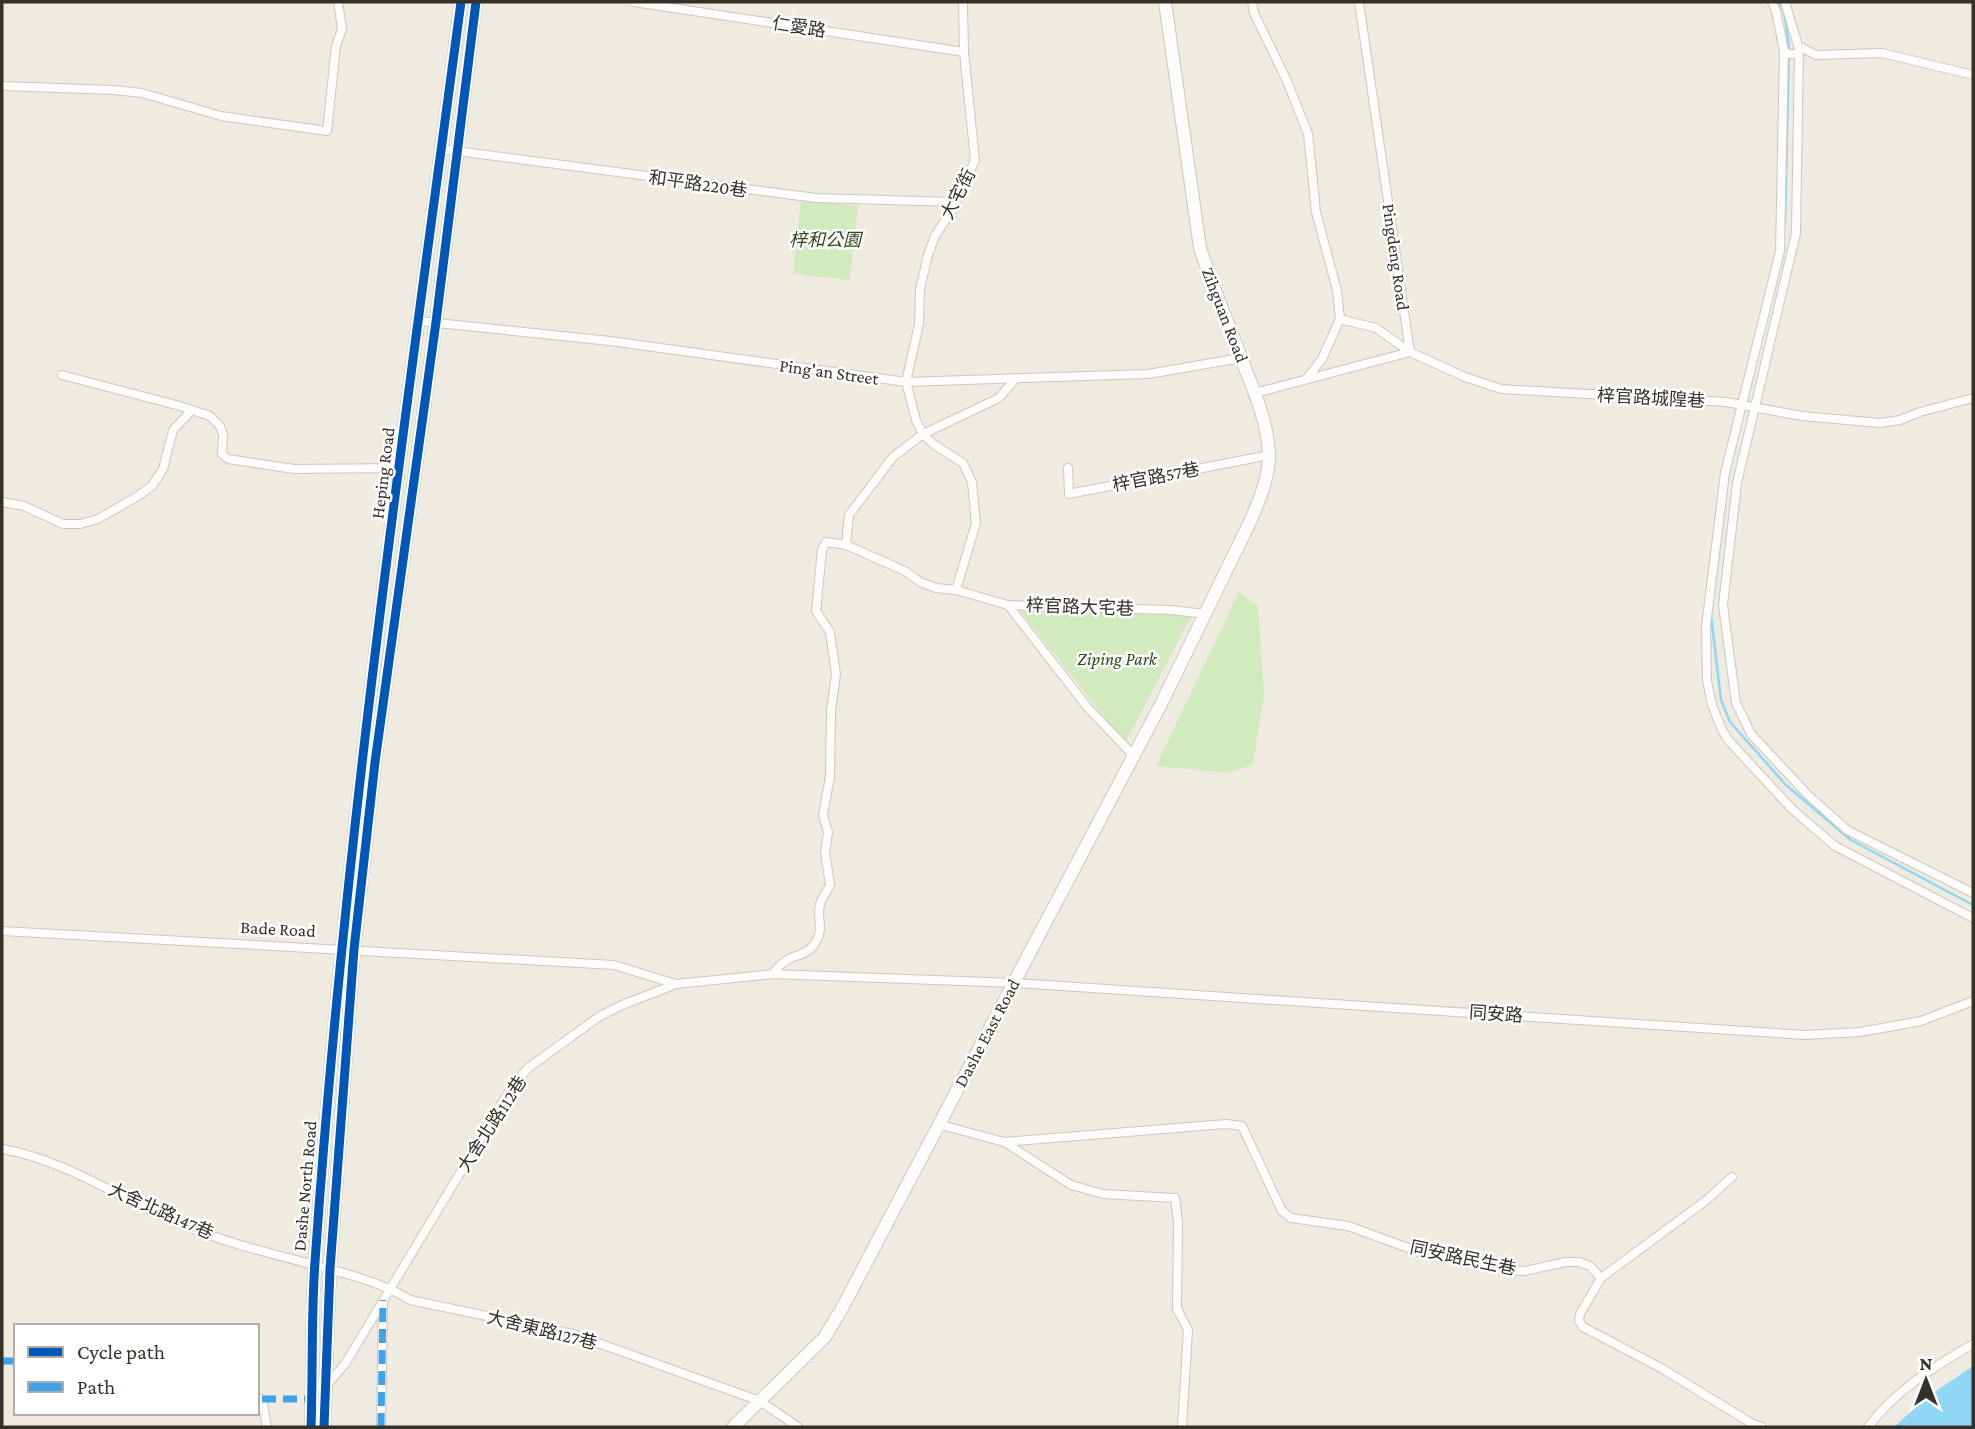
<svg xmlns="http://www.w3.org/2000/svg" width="1975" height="1429" viewBox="0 0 1975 1429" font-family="'Crimson Pro','Noto Sans TC',serif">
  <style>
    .green { fill: #d1eabe }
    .water { fill: #90d7f5 }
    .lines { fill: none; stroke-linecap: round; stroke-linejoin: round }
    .stream { stroke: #90d7f5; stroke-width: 2.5 }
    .minor-casing { stroke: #cac7be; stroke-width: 10 }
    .primary-casing { stroke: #cac7be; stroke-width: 14 }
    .minor { stroke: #fdfcfa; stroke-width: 8 }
    .primary { stroke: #fdfcfa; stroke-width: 12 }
    .quiet { stroke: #3ea3eb; stroke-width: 7; stroke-dasharray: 14 7; stroke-linecap: butt }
    .cycleway-casing { stroke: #fff; stroke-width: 13 }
    .cycleway { stroke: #0057b8; stroke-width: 9 }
    .labels { text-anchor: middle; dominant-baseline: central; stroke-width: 5; stroke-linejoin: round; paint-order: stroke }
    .street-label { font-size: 18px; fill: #343129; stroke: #fff }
    .park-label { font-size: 18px; font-style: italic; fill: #294b17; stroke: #fff }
  </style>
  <rect width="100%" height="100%" fill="#efebe1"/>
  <g class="green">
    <polygon points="801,200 858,206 850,280 793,274"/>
    <polygon points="1239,592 1258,606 1264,696 1253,764 1229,773 1156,766"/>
    <polygon points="1018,608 1177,615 1191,617 1125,743"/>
  </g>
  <polygon class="water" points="1973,1366 1973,1427 1894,1427 1926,1398"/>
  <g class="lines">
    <g class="stream">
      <polyline points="1779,2 1784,11 1789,46 1785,221"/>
      <polyline points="1711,615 1721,700 1730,722 1786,785 1851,840 1973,905"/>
    </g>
    <g class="minor-casing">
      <g id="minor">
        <polyline points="634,2 964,52"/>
        <polyline points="1252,2 1254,13 1287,81 1308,134 1316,212 1337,290 1340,319 1322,359 1308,377"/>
        <polyline points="1772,2 1776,11 1784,51 1780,251 1725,473 1706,626 1707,681 1712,705 1722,730 1729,741 1792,809 1835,846 1973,918"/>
        <polyline points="1785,2 1799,49 1796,233 1737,483 1723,605 1736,703 1751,734 1807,794 1847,830 1973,893"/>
        <polyline points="1784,51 1788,54 1796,54 1802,48 1816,55 1882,53 1973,75"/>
        <polyline points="2,86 114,90 142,93 221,116 327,131 336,46 342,29 338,2"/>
        <polyline points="441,149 816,198 956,202"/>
        <polyline points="1340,319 1376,328 1410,352 1465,377 1501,389 1726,402 1802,416 1880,423 1900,420 1920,412 1973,398"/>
        <polyline points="418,321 610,341 906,382 1148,374 1241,358"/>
        <polyline points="62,375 180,406 210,416 220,426 223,435 222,454 228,459 294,469 400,468"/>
        <polyline points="1255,393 1410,352 1359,2"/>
        <polyline points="1068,468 1069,494 1269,455"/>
        <polyline points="2,502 24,506 63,524 80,524 98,519 138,496 152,486 163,469 173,430 192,410"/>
        <polyline points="846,545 849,515 893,457 923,434 999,398 1016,378"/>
        <polyline points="956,590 976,523 972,482 963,463 933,444 923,434 916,420 906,382 919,324 920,289 928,255 935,236 954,207 975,160 964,52 963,2"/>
        <polyline points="1008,605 1088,708 1134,756"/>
        <polyline points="2,931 614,965 676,984"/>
        <path d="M773,974C787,952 803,959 813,946C826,929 816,920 820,904C822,897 828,891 830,884L825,853L828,832L823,815L830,776L831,711L836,674L830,632L816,611L822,550L826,542L846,545L905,571L920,582L936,588L956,590L1008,605L1171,610L1206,614"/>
        <polyline points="938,1124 1004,1142 1226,1124 1242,1126 1282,1211 1291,1218 1348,1226 1422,1253 1436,1254 1498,1269 1524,1271 1566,1262 1579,1262 1590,1266 1601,1278 1580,1314 1579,1321 1583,1327 1661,1368 1751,1423 1762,1427"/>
        <polyline points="1006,1143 1071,1185 1103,1194 1175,1198 1178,1222 1177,1309 1188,1330 1182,1427"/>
        <path d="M2,1149C67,1160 123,1201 183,1225C224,1242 268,1253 311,1264C345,1274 380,1281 410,1300L573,1334L760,1401L798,1427"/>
        <polyline points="1601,1278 1704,1202 1732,1177"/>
        <polyline points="312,1385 325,1387 345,1364 513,1085 528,1068 600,1016 622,1005 676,984 773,974 1015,983 1805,1035 1860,1032 1921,1021 1973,1001"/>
        <polyline points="262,1399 267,1427"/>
        <polyline points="381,1427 383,1303"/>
        <path d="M1868,1427C1895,1391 1935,1366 1973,1344"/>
      </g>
    </g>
    <g class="primary-casing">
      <g id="primary">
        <path d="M311,1427C313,1372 311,1317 315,1262C344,840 405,421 461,2"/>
        <polyline points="324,1427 330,1269 354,949 375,762 436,322 476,2"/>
        <path d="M733,1427L824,1338L840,1312L1161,704L1250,522C1259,501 1269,478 1269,455C1268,425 1256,395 1245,368C1230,328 1213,288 1200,248L1165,2"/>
      </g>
    </g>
    <use href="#minor" class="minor"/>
    <use href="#primary" class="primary"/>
    <g class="quiet">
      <polyline points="2,1361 16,1361"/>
      <polyline points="262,1399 312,1399"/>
      <polyline points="381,1427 383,1300"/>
    </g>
    <g class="cycleway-casing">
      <g id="cycleway">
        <path d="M311,1427C313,1372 311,1317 315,1262C344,840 405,421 461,2"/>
        <polyline points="324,1427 330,1269 354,949 375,762 436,322 476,2"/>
      </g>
    </g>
    <use href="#cycleway" class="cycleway"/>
  </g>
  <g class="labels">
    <g class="street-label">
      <text transform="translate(799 27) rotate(9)">仁愛路</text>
      <text transform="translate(698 184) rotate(8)">和平路220巷</text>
      <text transform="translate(958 194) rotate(-63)">大宅街</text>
      <text transform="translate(1396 257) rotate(82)">Pingdeng Road</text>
      <text transform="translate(1225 315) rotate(69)">Zihguan Road</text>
      <text transform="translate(829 372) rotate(8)">Ping'an Street</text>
      <text transform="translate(1651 398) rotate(3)">梓官路城隍巷</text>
      <text transform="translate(383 473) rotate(-83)">Heping Road</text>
      <text transform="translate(1156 477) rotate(-11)">梓官路57巷</text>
      <text transform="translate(1080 607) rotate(2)">梓官路大宅巷</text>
      <text transform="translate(278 929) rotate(3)">Bade Road</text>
      <text transform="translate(1496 1014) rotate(4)">同安路</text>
      <text transform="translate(987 1033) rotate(-62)">Dashe East Road</text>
      <text transform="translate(492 1124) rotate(-57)">大舍北路112巷</text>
      <text transform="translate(305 1186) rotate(-85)">Dashe North Road</text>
      <text transform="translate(161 1211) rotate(24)">大舍北路147巷</text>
      <text transform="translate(1463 1258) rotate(12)">同安路民生巷</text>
      <text transform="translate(542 1330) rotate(14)">大舍東路127巷</text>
    </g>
    <g class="park-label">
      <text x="825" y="240">梓和公園</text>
      <text x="1117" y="659">Ziping Park</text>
    </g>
  </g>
  <rect width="1975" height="1429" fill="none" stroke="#343129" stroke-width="7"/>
  <rect x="14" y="1324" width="245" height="91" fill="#ffffff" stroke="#aeada9" stroke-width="2"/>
  <rect x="28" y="1347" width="35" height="10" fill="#0057b8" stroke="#aeada9" stroke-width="2"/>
  <text x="77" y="1359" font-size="21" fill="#343129">Cycle path</text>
  <rect x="28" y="1382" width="35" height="10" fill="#3ea3eb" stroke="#aeada9" stroke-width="2"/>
  <text x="77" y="1394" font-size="21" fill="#343129">Path</text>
  <g transform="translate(1926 1380)" stroke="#ffffff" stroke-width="5" paint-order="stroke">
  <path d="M0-5L12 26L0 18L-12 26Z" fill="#343129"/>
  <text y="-10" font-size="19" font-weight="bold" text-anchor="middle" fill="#343129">N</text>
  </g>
</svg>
